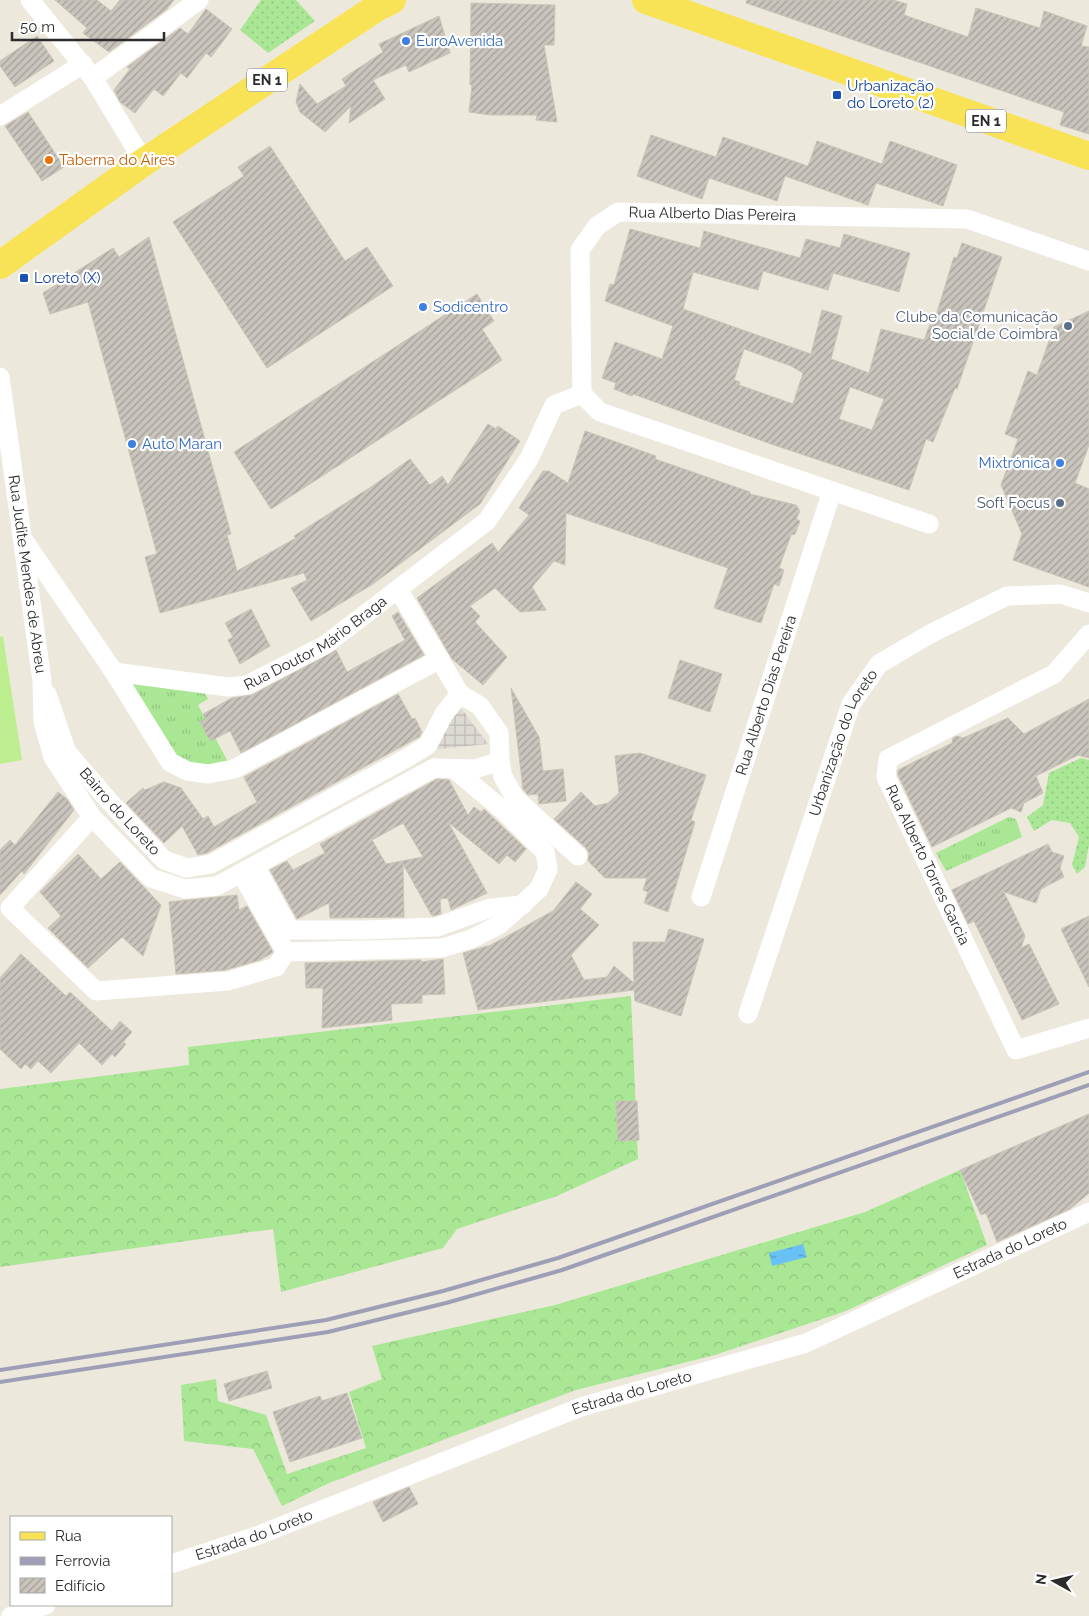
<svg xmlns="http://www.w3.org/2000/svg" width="1089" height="1616" viewBox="0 0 1089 1616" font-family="Raleway,sans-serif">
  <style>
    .grass { fill: url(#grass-tufts) }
    .forest { fill: url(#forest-crowns) }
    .garden { fill: url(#garden-dots) }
    .pitch { fill: #bdef90 }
    .plaza { fill: url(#plaza-grid) }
    .water { fill: url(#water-ripples) }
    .building { fill: url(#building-hatch); stroke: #c9c4b5; fill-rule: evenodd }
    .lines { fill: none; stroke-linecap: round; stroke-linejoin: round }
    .street { stroke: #fff; stroke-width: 19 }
    .primary { stroke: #f8e356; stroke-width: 28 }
    .rail { stroke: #9e9fb6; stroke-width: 4 }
    .shop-dot { fill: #3f7fe0; stroke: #fff; stroke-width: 2 }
    .transit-dot { fill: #1a4fb4; stroke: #fff; stroke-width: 2 }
    .food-dot { fill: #e8710a; stroke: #fff; stroke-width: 2 }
    .service-dot { fill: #5c6f8a; stroke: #fff; stroke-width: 2 }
    .labels { text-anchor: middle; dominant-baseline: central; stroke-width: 4.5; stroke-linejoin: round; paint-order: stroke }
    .shield { fill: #fff; stroke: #6b6b6b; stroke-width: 1 }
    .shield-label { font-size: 14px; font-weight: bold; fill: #2b2b2b }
    .shop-label { font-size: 15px; fill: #366cbe; stroke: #fff; text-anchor: start }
    .transit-label { font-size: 15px; fill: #164399; stroke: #fff; text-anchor: start }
    .food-label { font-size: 15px; fill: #c56008; stroke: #fff; text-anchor: start }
    .street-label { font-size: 15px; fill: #2b2b2b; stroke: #fff }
    .service-label { font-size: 15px; fill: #4e5e75; stroke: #fff; text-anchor: end }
  </style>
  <defs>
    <pattern id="grass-tufts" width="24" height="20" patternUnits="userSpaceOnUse" patternTransform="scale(1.25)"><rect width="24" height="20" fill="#a9e795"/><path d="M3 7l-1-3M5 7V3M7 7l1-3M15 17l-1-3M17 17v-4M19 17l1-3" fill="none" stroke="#92c681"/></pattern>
    <pattern id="forest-crowns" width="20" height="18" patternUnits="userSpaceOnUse" patternTransform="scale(1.25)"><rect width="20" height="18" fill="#a9e795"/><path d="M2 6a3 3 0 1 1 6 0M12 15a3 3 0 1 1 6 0" fill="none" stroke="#92c681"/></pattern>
    <pattern id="garden-dots" width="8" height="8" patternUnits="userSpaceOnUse" patternTransform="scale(1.25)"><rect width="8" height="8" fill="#a9e795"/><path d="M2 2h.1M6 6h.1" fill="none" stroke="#92c681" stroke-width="1.8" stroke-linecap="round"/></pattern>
    <pattern id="plaza-grid" width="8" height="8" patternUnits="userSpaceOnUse" patternTransform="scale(1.25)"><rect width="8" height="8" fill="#dddad3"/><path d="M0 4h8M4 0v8" fill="none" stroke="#bebbb5"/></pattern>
    <pattern id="water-ripples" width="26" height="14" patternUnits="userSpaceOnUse" patternTransform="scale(1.25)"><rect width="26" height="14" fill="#69c2f5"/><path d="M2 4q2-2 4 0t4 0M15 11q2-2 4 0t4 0" fill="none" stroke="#579ec7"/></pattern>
    <pattern id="building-hatch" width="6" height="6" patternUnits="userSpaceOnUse" patternTransform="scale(1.25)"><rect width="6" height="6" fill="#c9c4bc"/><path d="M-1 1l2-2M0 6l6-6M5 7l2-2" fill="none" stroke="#a39f99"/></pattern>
  </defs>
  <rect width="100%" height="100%" fill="#ede8dc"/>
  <g class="grass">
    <polygon points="128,682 203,689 208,699 198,705 228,762 208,768 174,758"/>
    <polygon points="1009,817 1016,819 1022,837 946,871 936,853"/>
  </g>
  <g class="forest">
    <polygon points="631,996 638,1159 557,1196 457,1229 443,1248 281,1292 273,1229 0,1267 0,1089 189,1065 188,1047"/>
    <polygon points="960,1170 987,1245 846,1311 715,1355 576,1390 329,1483 282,1506 253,1449 184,1441 181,1385 216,1379 218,1401 266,1415 287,1474 366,1448 349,1392 382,1379 372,1346 555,1305 865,1212"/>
  </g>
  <g class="garden">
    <polygon points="261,0 296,0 315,21 268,53 240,30"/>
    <polygon points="1081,758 1089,760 1089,845 1085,867 1077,874 1072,865 1079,837 1070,823 1052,820 1034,831 1027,817 1043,805 1049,773"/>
  </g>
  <polygon class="pitch" points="3,636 22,760 0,764 0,637"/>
  <polygon class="plaza" points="455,707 461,708 488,744 430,750"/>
  <polygon class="water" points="803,1244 807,1257 772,1266 769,1253"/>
  <g class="building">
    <polygon points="55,0 97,0 111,11 120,0 174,0 166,10 109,52 83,33 87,28"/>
    <polygon points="747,0 893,0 907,4 904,15 968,37 976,8 1040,28 1044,11 1087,26 1081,46 1089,47 1089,134 1060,125 1064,112 746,3"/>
    <polygon points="471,3 555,5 554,45 544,45 557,122 536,120 537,115 491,115 469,112 472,85 470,85"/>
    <polygon points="206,9 232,29 211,57 206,53 187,78 181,73 163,96 154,89 135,113 120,102 114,90 130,69 127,67 180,28 188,34"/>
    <polygon points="439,16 450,53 409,72 406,65 373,80 385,99 349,123 351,106 325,132 300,112 296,102 300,84 317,104 346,86 342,79 383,52 379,44"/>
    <polygon points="37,36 54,61 15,87 0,66 0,61"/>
    <polygon points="28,112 64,167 42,181 5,126"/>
    <polygon points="651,135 716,157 723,137 808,166 817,141 882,164 890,141 957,165 943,206 876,183 868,205 785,176 777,201 709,178 702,199 637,176"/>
    <polygon points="270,146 345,261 367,247 393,286 267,368 173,222 244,176 238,167"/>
    <path d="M630,229L700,248L704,231L800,258L806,239L840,248L844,234L910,253L899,292L833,273L828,290L763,271L758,290L693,272L683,309L811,354L822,310L842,316L831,359L869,373L881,329L924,340L930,324L933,325L954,257L957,258L962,243L1002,257L957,389L955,388L933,442L926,439L909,490L771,444L633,394L632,396L614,389L616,383L602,378L615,342L662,359L673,326L605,301L610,284L614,285ZM744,349L791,366L803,373L793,404L739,385L740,382L734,380ZM850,387L884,399L872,430L839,419Z"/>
    <polygon points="149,237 231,534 227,535 237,571 296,538 294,536 374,485 410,459 430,485 442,476 448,485 488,424 496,429 498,426 520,441 480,504 373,584 311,621 291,588 307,580 304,573 160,613 145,557 157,554 88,302 50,314 43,293 113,248 119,257"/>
    <polygon points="477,294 494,321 482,329 502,360 271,509 234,452"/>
    <polygon points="1089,311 1089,445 1075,483 1089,489 1089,587 1013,560 1022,534 1001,485 1018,439 1005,434 1028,371 1037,375 1054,327"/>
    <polygon points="585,431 656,456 655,459 750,492 750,494 796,505 800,511 796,519 800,521 795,534 791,535 779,568 784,570 779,586 774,584 761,623 714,608 728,568 566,513 565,565 554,561 532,587 546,610 520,612 495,588 470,606 480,616 475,622 507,657 483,685 452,659 417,598 492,543 498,552 529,515 519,508 543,471 549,471 568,483"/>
    <polygon points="251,609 270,646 240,664 228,640 233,637 225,623"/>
    <polygon points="398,612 424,655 241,753 230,731 210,741 200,722 206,719 203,714 232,698 252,695 336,650 347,672 405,640 392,616"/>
    <polygon points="680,660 722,674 710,712 668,698"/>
    <polygon points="511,688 539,737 543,771 563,769 566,801 539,804 538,794 528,795 523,789"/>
    <polygon points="398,694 412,719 415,718 422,732 419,737 207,853 198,855 182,826 164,843 126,803 143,788 145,790 164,782 181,788 203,819 208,816 214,827 257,802 244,777"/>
    <polygon points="1089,699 1089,758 1078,755 1036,776 1043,793 1024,803 1021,812 1011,808 932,847 898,775 898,770 952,743 953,738 957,736 963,738 1008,718 1024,734"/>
    <polygon points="640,753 706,775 691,820 695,822 668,912 644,903 648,892 643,890 647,878 605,878 588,861 589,853 586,848 554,819 581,792 595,806 608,803 619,793 615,756"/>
    <path d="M437,779L449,780L468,815L474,807L481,812L484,809L526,849L515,862L507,855L499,864L448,822L487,893L451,910L448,898L440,899L441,914L432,916L403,864L404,917L330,918L329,903L297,919L270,870L287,861L293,870L325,853L320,844ZM403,823L423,857L386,864L372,840Z"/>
    <polygon points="58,792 67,799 74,810 24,874 22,871 0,895 0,850 10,840 15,845"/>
    <polygon points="1048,844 1052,852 1064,856 1060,868 1064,877 1041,889 1036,903 1004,892 1025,936 1021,948 1029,944 1059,1004 1022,1020 974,921 968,924 952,890"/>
    <polygon points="78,854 101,879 120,862 161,905 143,956 122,937 88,968 48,928 61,916 40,892"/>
    <polygon points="576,882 592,894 580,909 599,925 571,955 584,980 607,977 614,966 634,983 633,942 665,942 669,929 704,939 681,1016 635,1001 634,990 478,1010 463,953 491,945 553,911"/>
    <polygon points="237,895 239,910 247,906 273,952 272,953 260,960 226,970 176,974 169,902"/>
    <polygon points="1089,916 1089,987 1061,929"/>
    <polygon points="21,954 66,996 70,992 112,1031 120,1021 132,1032 123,1042 126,1044 115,1057 112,1054 102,1065 79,1043 51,1073 38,1061 31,1069 25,1064 21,1069 0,1049 0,978"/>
    <polygon points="443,959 445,994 422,995 422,1003 391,1004 392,1020 322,1028 323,988 306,988 305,963 421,960 421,962"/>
    <polygon points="616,1101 637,1101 639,1140 618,1141"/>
    <polygon points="1089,1114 1089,1193 1070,1209 997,1242 986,1213 981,1215 960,1170"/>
    <polygon points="267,1371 272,1388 229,1401 224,1384"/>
    <polygon points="347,1393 362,1438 290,1462 273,1412 320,1396 322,1401"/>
    <polygon points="409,1487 418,1504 383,1522 373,1502"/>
  </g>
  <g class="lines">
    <g class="street">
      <polyline points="30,0 93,78 144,162"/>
      <polyline points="93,78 199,0"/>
      <polyline points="0,116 83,64"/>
      <path id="s1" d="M0,377L42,681L43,722L53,757L92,817L151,878L185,889L217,886L434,768L475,769L500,761"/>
      <path id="s2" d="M929,524L600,412L582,394L580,250L597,226L618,212L967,219L1089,261"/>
      <path id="s3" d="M25,542L114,672L228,687L247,685L325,645L487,521L529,459L554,405L582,394"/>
      <polyline points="398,589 460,694 480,706 499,733 500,761 503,777 515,798 578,856"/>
      <path id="s4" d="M1089,634L1054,674L888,759L886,777L1016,1050L1089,1028"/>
      <polyline points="114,672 170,762 187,771 208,774 234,769 440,659"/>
      <path id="s5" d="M47,694L67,752L109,801L164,860L187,868L211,864L405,759L428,745L444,714L460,694"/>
      <polyline points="92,817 10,908 96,991 228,981 276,967 286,952 241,873"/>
      <polyline points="255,866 290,930 364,930 437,927 490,908 523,905"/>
      <path id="s6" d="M701,897L832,491"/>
      <polyline points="286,952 442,948 471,939 499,925 539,889 548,869 545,852 504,811 454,769"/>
      <path id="s7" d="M748,1014L851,704L879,664L930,634L1007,596L1060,594L1089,603"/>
      <path id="s8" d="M171,1564L259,1535L581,1407L806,1343L1089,1212"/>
      <polyline points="11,1616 46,1605"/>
    </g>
    <g class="primary">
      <polyline points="646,0 1089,156"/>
      <polyline points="0,265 144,162 376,8 392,0"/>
    </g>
    <g class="rail">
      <polyline points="0,1370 326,1320 443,1291 558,1258 1089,1072"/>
      <polyline points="0,1382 328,1332 446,1303 562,1270 1089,1085"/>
    </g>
  </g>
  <g class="shop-dot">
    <circle cx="406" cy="41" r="5"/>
    <circle cx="423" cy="307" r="5"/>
    <circle cx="132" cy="444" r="5"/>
    <circle cx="1060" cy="463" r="5"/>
  </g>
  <g class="transit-dot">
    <rect x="832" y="90" width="10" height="10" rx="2.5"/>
    <rect x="19" y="273" width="10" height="10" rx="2.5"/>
  </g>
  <circle class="food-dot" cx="49" cy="160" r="5"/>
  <g class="service-dot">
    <circle cx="1068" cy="326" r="5"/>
    <circle cx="1060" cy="503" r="5"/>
  </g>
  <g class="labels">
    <g class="shield">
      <rect x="247" y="68.5" width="40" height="23" rx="4"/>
      <rect x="966" y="109.5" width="40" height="23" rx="4"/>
    </g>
    <g class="shield-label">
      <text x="267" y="80">EN 1</text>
      <text x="986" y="121">EN 1</text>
    </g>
    <g class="shop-label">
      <text x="416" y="41">EuroAvenida</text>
      <text x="433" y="307">Sodicentro</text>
      <text x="142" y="444">Auto Maran</text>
      <text x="1050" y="463" text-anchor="end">Mixtrónica</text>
    </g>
    <g class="transit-label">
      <text x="847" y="86">Urbanização<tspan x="847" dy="17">do Loreto (2)</tspan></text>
      <text x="34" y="278">Loreto (X)</text>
    </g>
    <g class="food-label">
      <text x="59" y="160">Taberna do Aires</text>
    </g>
    <g class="street-label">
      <text stroke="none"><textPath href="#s2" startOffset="666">Rua Alberto Dias Pereira</textPath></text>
      <text stroke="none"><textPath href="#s1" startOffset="199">Rua Judite Mendes de Abreu</textPath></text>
      <text stroke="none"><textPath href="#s3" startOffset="372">Rua Doutor Mário Braga</textPath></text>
      <text stroke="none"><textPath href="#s6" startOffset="212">Rua Alberto Dias Pereira</textPath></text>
      <text stroke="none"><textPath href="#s7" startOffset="288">Urbanização do Loreto</textPath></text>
      <text stroke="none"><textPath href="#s5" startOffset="141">Bairro do Loreto</textPath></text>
      <text stroke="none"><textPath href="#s4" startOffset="355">Rua Alberto Torres Garcia</textPath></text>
      <text stroke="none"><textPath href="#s8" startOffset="898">Estrada do Loreto</textPath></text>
      <text stroke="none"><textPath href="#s8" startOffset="492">Estrada do Loreto</textPath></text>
      <text stroke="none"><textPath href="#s8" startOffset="88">Estrada do Loreto</textPath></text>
    </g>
    <g class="service-label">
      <text x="1058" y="317">Clube da Comunicação<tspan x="1058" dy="17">Social de Coimbra</tspan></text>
      <text x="1050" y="503">Soft Focus</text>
    </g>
  </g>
  <rect x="10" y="1516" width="162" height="90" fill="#ffffff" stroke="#aaaaaa"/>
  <rect x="20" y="1532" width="25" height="8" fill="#f8e356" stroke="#aaaaaa"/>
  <text x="55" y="1541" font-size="15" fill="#2b2b2b">Rua</text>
  <rect x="20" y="1557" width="25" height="8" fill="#9e9fb6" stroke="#aaaaaa"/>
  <text x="55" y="1566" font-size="15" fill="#2b2b2b">Ferrovia</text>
  <rect x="20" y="1578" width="25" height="15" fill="url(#building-hatch)" stroke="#aaaaaa"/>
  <text x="55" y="1591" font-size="15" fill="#2b2b2b">Edifício</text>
  <g transform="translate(1054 1581) rotate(278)" stroke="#ffffff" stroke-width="4" paint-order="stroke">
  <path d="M0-4L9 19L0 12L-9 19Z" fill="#2b2b2b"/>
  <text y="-8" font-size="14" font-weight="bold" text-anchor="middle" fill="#2b2b2b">N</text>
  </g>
  <path d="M12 32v8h152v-8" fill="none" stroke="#2b2b2b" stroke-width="2.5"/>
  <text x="20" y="32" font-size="15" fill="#2b2b2b" stroke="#ffffff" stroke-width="4" paint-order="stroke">50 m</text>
</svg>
